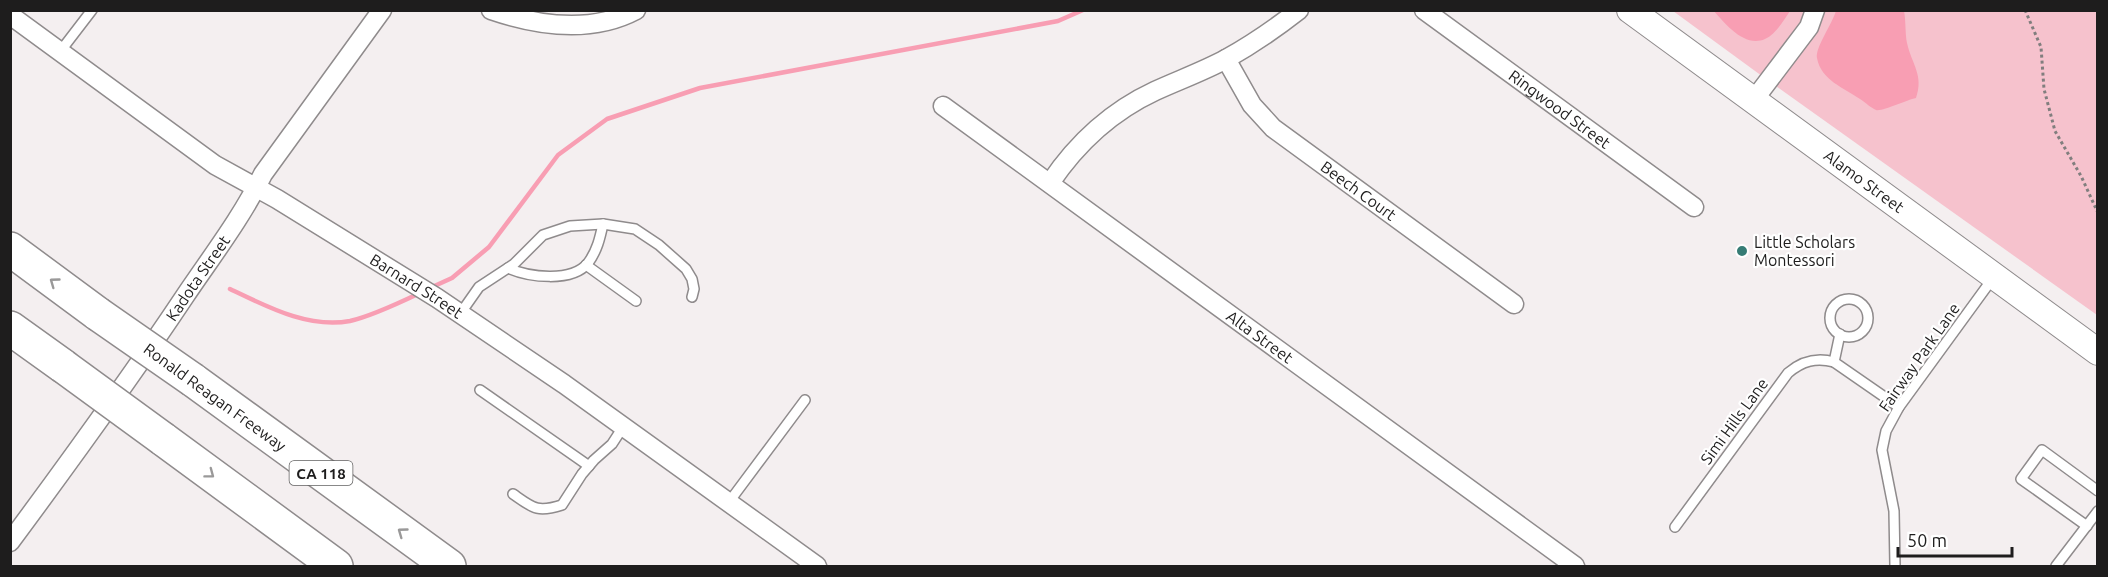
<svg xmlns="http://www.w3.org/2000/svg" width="2108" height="577" viewBox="0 0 2108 577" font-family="Ubuntu,sans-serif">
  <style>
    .green { fill: #f6c2cd }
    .water { fill: #f89eb3 }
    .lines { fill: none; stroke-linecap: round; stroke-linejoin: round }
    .stream { stroke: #f89eb3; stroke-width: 4.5 }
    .lane-casing { stroke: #8f8b8c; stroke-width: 12 }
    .street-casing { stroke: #8f8b8c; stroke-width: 21 }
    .secondary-casing { stroke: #8f8b8c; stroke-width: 28 }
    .highway-casing { stroke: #8f8b8c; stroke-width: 36 }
    .path { stroke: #817e7e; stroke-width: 3; stroke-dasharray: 3 3; stroke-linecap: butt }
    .lane { stroke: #fff; stroke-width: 9 }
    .street { stroke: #fff; stroke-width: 18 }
    .secondary { stroke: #fff; stroke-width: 26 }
    .highway { stroke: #fff; stroke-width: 33 }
    .highway-bridge-casing { stroke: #8f8b8c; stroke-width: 36; stroke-linecap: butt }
    .highway-bridge { stroke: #fff; stroke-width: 33 }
    .oneway { stroke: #9a9999 }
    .poi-dot { fill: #367c75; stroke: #fff; stroke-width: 2 }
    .labels { text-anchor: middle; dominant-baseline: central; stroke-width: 4.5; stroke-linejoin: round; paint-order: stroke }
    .shield { fill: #fff; stroke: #626161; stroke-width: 1.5 }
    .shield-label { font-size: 15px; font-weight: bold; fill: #1e1d1d }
    .street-label { font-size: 16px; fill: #1e1d1d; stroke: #fff }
    .poi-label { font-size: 16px; fill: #1e1d1d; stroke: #fff; text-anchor: start }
  </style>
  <rect width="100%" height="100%" fill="#f4eff0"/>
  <polygon class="green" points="1673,11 2097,11 2097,315 1766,79"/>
  <g class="water">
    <path d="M1714,11H1790C1784,20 1776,34 1765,39C1745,48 1725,24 1714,11Z"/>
    <path d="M1836,11H1904C1906,21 1905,33 1907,43C1912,65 1924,75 1916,98C1906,100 1882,112 1876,110C1871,108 1865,102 1860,99C1844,88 1821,80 1817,58C1815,48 1832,24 1836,11Z"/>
  </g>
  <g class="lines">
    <g class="stream">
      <polyline points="430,288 452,278 489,247 558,155 607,119 700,88 1058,21 1083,10"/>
      <path d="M230,289C266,306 308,329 350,321C372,316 399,303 420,293"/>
    </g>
    <g class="lane-casing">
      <g id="lane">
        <polyline points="59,53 92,10"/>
        <polyline points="586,265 636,301"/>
        <path d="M508,268C528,277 572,283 588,263C597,251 600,238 603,224"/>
        <circle cx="1849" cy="318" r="19"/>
        <polyline points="460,314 479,287 514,264 543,235 570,226 603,224 635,229 659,245 686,269 692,279 694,289 692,297"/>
        <polyline points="1840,334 1834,362 1899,407"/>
        <polyline points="480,390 589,466"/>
        <path d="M513,494C533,508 537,513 562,505L582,474L594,460L612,444L623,427"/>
        <polyline points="729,502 805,400"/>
        <polyline points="2087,526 2021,479 2042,450 2098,491"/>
        <path d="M1675,527L1788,373C1802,361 1816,357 1834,362"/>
        <polyline points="1895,566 1894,511 1882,450 1886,431 1899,407 1993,278"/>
        <polyline points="2056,566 2098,511"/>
      </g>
    </g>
    <g class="street-casing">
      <g id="street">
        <path d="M491,10C538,26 591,34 636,10"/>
        <path id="s1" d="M1424,10L1694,207"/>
        <path id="s2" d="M10,15L215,165L277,199L437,298L564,384L817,566"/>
        <path id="s3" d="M1226,59L1252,105L1273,128L1514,304"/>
        <polyline points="1753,101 1809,27 1815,10"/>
        <path id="s4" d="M943,106L1575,566"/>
        <path d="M1050,183C1077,143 1112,111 1155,91C1179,80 1204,71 1226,59C1251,45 1276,28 1299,10"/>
        <path id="s5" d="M10,542C70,461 129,380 185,296C212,256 242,217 263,174L382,10"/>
      </g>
    </g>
    <g class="secondary-casing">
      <g id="secondary">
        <path id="s6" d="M1630,10L2098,352"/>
      </g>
    </g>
    <g class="highway-casing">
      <g id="highway">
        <polyline points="10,249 98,314"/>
        <polyline points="10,328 63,366"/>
        <polyline points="193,380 449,566"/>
        <polyline points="163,439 336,566"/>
      </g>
    </g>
    <polyline class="path" points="2025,10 2041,47 2044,89 2055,131 2081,176 2098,213"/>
    <use href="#lane" class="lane"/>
    <use href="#street" class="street"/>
    <use href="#secondary" class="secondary"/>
    <use href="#highway" class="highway"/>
    <g class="highway-bridge-casing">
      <g id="highway-bridge">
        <polyline points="98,314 193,380"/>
        <polyline points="63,366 163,439"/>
      </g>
    </g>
    <use href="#highway-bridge" class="highway-bridge"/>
  </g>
  <defs><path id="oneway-chevron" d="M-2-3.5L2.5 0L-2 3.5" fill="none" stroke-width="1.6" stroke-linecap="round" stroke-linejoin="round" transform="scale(1.5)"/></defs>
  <g class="oneway">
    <use href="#oneway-chevron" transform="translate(54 282) rotate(-144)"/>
    <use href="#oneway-chevron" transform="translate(210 474) rotate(37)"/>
    <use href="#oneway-chevron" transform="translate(402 532) rotate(-144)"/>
  </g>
  <circle class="poi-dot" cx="1742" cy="251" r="6"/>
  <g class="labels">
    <rect class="shield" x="289.5" y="461" width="63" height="24" rx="4.5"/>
    <g class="shield-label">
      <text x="321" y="473">CA 118</text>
    </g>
    <g class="street-label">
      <text stroke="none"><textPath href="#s1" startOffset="168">Ringwood Street</textPath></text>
      <text stroke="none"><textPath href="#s6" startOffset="290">Alamo Street</textPath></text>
      <text stroke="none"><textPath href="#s3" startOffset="190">Beech Court</textPath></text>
      <text stroke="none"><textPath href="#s5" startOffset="324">Kadota Street</textPath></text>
      <text stroke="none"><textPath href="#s2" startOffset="489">Barnard Street</textPath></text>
      <text stroke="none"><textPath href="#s4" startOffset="392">Alta Street</textPath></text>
      <text transform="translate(1919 357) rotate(-55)">Fairway Park Lane</text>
      <text transform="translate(215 397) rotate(36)">Ronald Reagan Freeway</text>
      <text transform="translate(1734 421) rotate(-54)">Simi Hills Lane</text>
    </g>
    <g class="poi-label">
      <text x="1754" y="242">Little Scholars<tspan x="1754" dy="18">Montessori</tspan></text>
    </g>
  </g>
  <rect width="2108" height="577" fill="none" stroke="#1e1d1d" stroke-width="24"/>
  <path d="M1898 547v9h114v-9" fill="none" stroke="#1e1d1d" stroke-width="3"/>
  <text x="1907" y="547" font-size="18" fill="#1e1d1d" stroke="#ffffff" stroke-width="4.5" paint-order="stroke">50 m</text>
</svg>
